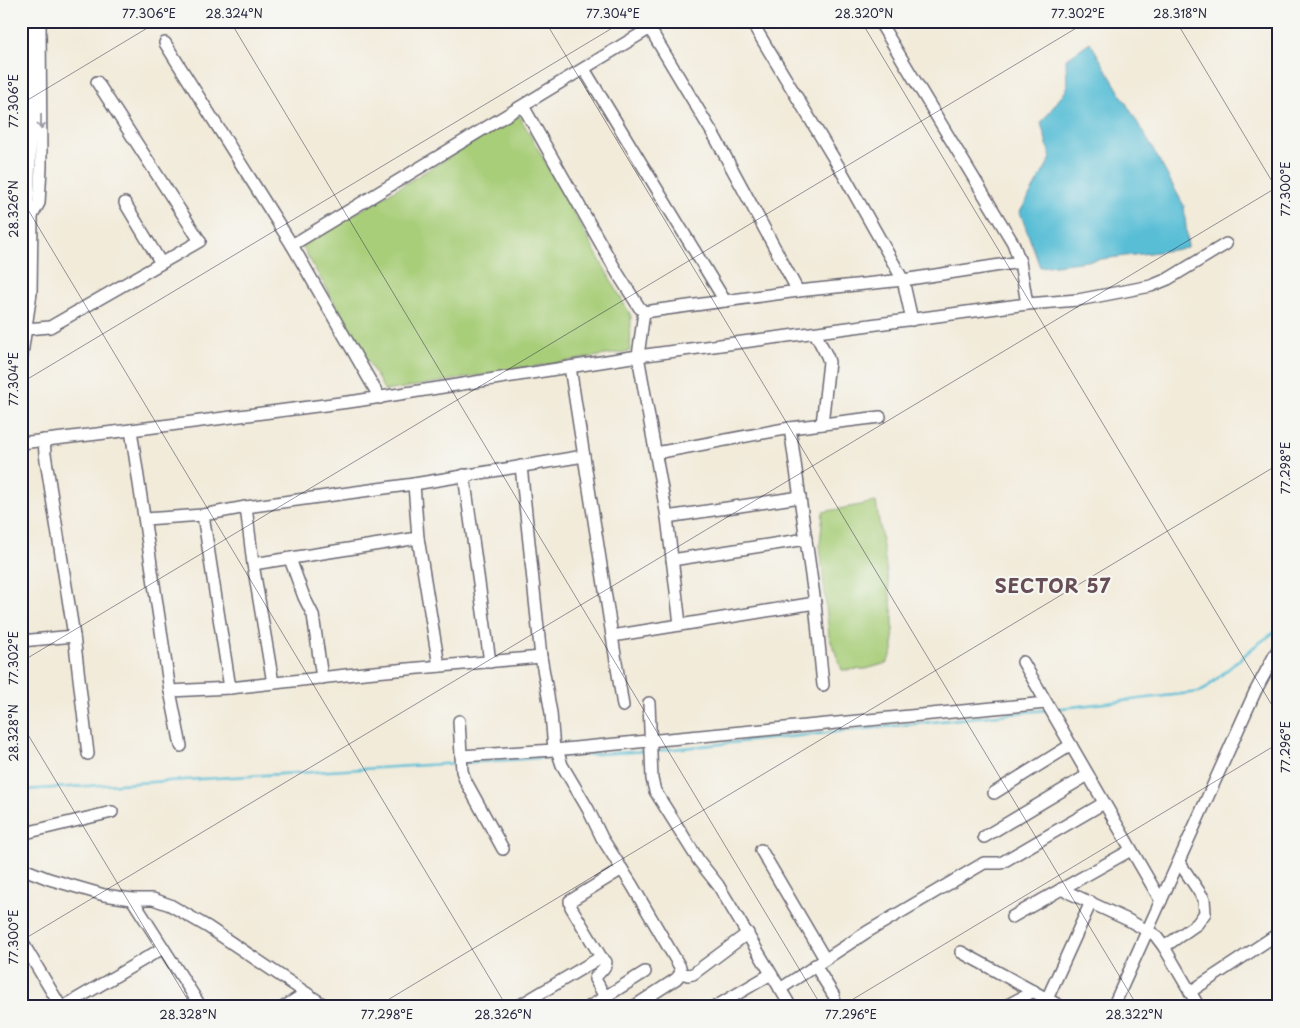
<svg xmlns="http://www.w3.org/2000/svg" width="1300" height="1028" viewBox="0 0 1300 1028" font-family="'Playpen Sans',sans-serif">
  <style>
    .green { fill: #a8ce79; stroke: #65785a }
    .water { fill: #58bed6; stroke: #3d7088 }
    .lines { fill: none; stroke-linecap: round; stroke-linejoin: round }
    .stream { stroke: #58bed6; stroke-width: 2.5 }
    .minor-casing { stroke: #6b6873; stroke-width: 14 }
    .minor { stroke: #fff; stroke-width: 11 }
    .oneway { stroke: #9c9ca7 }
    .ticks { fill: none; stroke: #22223b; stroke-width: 1; stroke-opacity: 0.45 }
    .labels { text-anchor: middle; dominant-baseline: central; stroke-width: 4.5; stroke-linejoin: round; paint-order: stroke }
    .district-label { font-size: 19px; font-weight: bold; letter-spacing: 1px; fill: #674e56; stroke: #f6f6f2 }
    .neatline { fill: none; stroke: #22223b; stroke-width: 2 }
    .ticks-label { font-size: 12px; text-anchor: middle; fill: #22223b }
  </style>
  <rect width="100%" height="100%" fill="#f6f6f2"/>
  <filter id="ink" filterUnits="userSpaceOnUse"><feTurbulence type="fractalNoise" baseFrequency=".02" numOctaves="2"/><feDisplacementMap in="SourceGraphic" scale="10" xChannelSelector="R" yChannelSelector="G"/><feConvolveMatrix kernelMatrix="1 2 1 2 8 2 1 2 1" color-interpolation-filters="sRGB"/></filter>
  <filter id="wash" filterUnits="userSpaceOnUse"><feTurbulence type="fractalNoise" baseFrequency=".0096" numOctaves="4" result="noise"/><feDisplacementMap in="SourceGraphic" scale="20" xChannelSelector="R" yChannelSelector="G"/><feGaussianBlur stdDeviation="1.12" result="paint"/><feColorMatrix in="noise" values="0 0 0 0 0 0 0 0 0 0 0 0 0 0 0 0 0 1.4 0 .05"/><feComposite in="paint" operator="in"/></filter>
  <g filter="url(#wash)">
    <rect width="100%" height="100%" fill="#f2ebda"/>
    <g class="green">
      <polygon points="519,115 631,316 630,351 385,391 302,246"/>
      <polygon points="876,502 888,579 893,618 893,651 887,663 866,669 842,670 829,636 820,544 823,512"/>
    </g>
    <polygon class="water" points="1090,42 1153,149 1184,206 1188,248 1040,267 1020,212 1051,158 1041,123 1067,89 1066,59"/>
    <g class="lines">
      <g class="stream">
        <polyline points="1054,709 1199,692 1205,689 1255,646 1279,629"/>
        <polyline points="654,751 1046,710"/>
        <polyline points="562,756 649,751"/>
        <polyline points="464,763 556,757"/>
        <polyline points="21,790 459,763"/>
      </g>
    </g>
  </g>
  <g filter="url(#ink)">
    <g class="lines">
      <g class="minor-casing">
        <g id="minor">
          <polyline points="751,21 842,172 903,280 912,320"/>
          <polyline points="650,29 716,139 798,291"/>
          <polyline points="165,43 292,245 380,398"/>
          <polyline points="584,69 725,301"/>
          <polyline points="523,106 618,274 639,307 644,312 798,291 903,280 1020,262 1013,243 879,21"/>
          <polyline points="125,203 161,263"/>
          <polyline points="32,216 39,203 41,167 40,21"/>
          <polyline points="292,245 662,21"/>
          <polyline points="1020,262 1027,304"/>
          <polyline points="644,312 638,356 667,517 680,624"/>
          <polyline points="26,329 50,327 200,241 97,82"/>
          <polyline points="815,333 827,356 829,362 822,424"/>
          <polyline points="21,361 31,293 32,216 28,206 32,103 31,21"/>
          <polyline points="570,367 623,706"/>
          <polyline points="790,428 815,603 823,685"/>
          <polyline points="131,430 170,691 181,746"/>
          <polyline points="44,440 45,454 74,636 88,754"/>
          <polyline points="21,443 131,430 356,401 638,356 1027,304 1078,300 1151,286 1168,279 1226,244"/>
          <polyline points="656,453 790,428 880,417"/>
          <polyline points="521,466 541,657 551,713 554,750"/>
          <polyline points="464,475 490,662"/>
          <polyline points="414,484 418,538 439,666"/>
          <polyline points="246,507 253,564 273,683"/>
          <polyline points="203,515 230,688"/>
          <polyline points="667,517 800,497"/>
          <polyline points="145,519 203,515 246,507 414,484 584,456"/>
          <polyline points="290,559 304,597 313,615 322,678"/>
          <polyline points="672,560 806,539"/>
          <polyline points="253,564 418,538"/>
          <polyline points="612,636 815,603"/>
          <polyline points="21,641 74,636"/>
          <polyline points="1023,662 1161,901"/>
          <polyline points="170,691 230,688 364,673 541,657"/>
          <polyline points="649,703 652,779 655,791 699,861 718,885 791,1007"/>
          <polyline points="459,721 462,771 465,780 503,849"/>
          <polyline points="557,750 562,765 588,809 602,838 632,885 680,967 681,973 676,979 633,1007"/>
          <polyline points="461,756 554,750 1046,703"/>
          <polyline points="994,793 1071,745"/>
          <polyline points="21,834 112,812"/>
          <polyline points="984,837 1088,775"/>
          <polyline points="761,850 825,959"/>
          <polyline points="21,868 49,879 104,895 132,899 153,899 170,905 208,927 327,1007"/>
          <polyline points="1061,889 1128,920 1155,935 1164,947 1199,1007"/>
          <polyline points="132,899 201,1007"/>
          <polyline points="1012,917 1131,850"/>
          <polyline points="21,940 61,1007"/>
          <polyline points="1164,947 1197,924 1205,913 1204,899 1179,862"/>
          <polyline points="961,952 1062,1007"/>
          <polyline points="815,965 834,996"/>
          <polyline points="681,973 688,975 693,974 748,933"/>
          <polyline points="780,989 867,932 979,866 984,863 1001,863 1104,803"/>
          <polyline points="1190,992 1279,933"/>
          <path d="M605,997L595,979C597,972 606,970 606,962L601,957L571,907L570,901L622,869"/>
          <polyline points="1047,999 1091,902"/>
          <polyline points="63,1007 163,948"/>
          <polyline points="284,1007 306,993"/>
          <polyline points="517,1007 601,957"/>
          <polyline points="589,1007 645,972"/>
          <polyline points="715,1007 771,974"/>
          <polyline points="1004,1007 1034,991"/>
          <polyline points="1113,1007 1255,692 1279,647"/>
        </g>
      </g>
      <use href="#minor" class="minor"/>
    </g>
    <defs><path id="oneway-shaft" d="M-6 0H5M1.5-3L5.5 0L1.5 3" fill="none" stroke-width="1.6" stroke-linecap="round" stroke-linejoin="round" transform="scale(1.25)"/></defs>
    <use class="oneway" href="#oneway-shaft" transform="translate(41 122) rotate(90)"/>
  </g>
  <path class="ticks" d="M230,21L822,1007M545,21L1138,1007M861,21L1279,717M1176,21L1279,193M21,104L159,21M21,198L507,1007M21,383L624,21M21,662L1088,21M21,723L192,1007M21,941L1279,186M376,1007L1279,464M840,1007L1279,743"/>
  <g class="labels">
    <g class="district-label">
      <text x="1053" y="585">SECTOR 57</text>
    </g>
  </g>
  <rect width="1300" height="1028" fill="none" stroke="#f6f6f2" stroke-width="55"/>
  <rect x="28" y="28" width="1244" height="972" class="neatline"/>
  <g class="ticks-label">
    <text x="149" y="18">77.306°E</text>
    <text x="234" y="18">28.324°N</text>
    <text x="613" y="18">77.304°E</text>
    <text x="864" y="18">28.320°N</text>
    <text x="1078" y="18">77.302°E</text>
    <text x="1180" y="18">28.318°N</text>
    <text transform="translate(14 101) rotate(-90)" y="4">77.306°E</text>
    <text transform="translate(1286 189) rotate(-90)" y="4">77.300°E</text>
    <text transform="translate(14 209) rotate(-90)" y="4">28.326°N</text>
    <text transform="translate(14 379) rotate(-90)" y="4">77.304°E</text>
    <text transform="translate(1286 468) rotate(-90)" y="4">77.298°E</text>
    <text transform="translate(14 658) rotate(-90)" y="4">77.302°E</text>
    <text transform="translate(14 733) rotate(-90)" y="4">28.328°N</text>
    <text transform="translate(1286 747) rotate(-90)" y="4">77.296°E</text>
    <text transform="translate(14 937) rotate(-90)" y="4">77.300°E</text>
    <text x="188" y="1019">28.328°N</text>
    <text x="387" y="1019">77.298°E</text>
    <text x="503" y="1019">28.326°N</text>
    <text x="851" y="1019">77.296°E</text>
    <text x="1134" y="1019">28.322°N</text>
  </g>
</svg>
